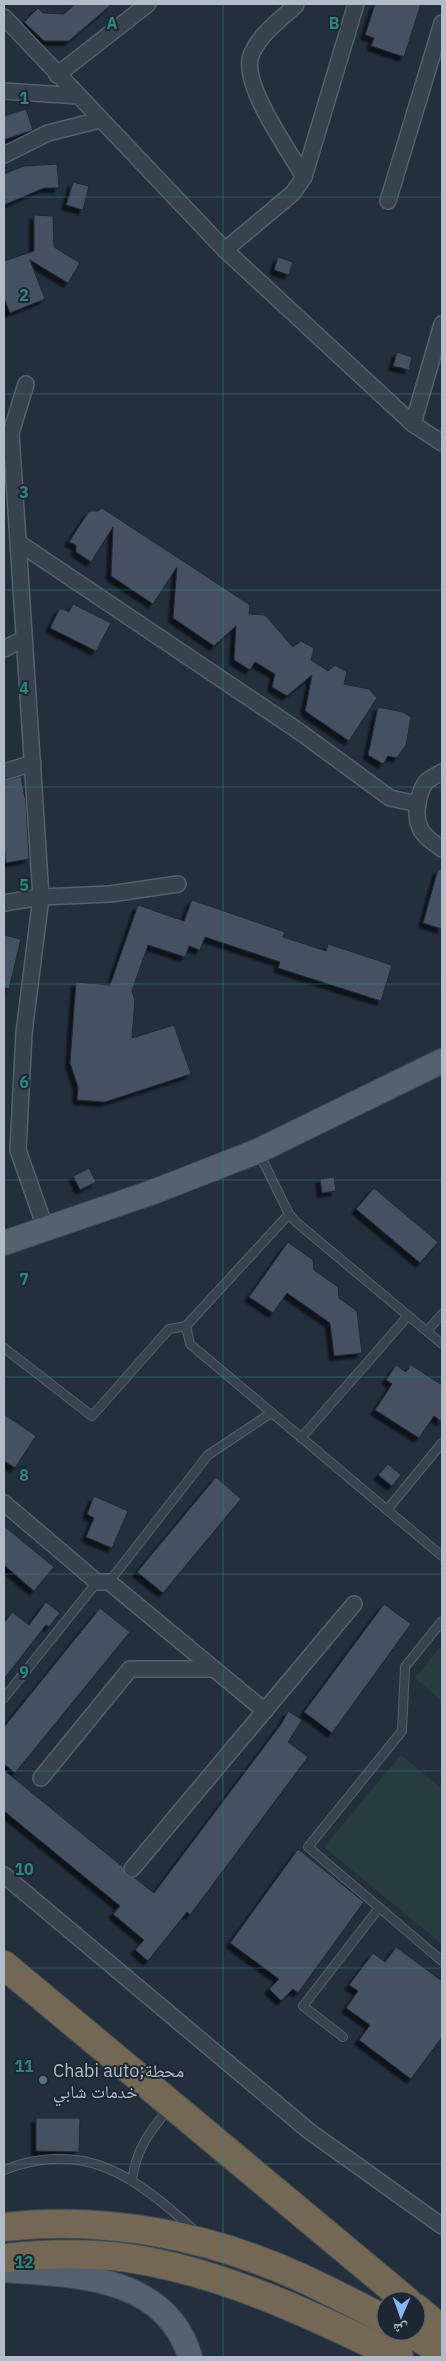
<svg xmlns="http://www.w3.org/2000/svg" width="446" height="2361" viewBox="0 0 446 2361" font-family="'IBM Plex Sans','Noto Naskh Arabic',sans-serif">
  <style>
    .grass { fill: #263c3f }
    .building { fill: #455162; stroke: #1f2835; filter: url(#shadow) }
    .lines { fill: none; stroke-linecap: round; stroke-linejoin: round }
    .lane-casing { stroke: #565f6c; stroke-width: 10 }
    .street-casing { stroke: #565f6c; stroke-width: 18 }
    .primary-casing { stroke: #414a57; stroke-width: 26 }
    .highway-casing { stroke: #434c59; stroke-width: 30 }
    .lane { stroke: #38414e; stroke-width: 8 }
    .street { stroke: #38414e; stroke-width: 15 }
    .primary { stroke: #56606e; stroke-width: 24 }
    .highway { stroke: #746855; stroke-width: 28 }
    .grid { fill: none; stroke: #308480; stroke-width: 1; stroke-opacity: 0.55 }
    .service-dot { fill: #5c6f8a; stroke: #1d2633; stroke-width: 2 }
    .labels { text-anchor: middle; dominant-baseline: central; stroke-width: 4; stroke-linejoin: round; paint-order: stroke }
    .poi-label { font-size: 18px; fill: #b4bcc9; stroke: #1d2633; text-anchor: start }
    .grid-label { font-size: 16px; text-anchor: middle; font-weight: bold; fill: #308480; stroke: #1d2633; stroke-width: 4; stroke-linejoin: round; paint-order: stroke }
  </style>
  <defs>
    <filter id="shadow"><feDropShadow dx="-4.5" dy="4.5" stdDeviation="1" flood-color="#0009"/></filter>
  </defs>
  <rect width="100%" height="100%" fill="#242f3e"/>
  <g class="grass">
    <polygon points="442,1645 442,1701 415,1678"/>
    <polygon points="401,1755 442,1789 442,1944 324,1847"/>
  </g>
  <g class="building">
    <polygon points="75,4 112,4 69,41 44,41 24,22 38,8 43,13 64,14"/>
    <polygon points="375,4 421,4 404,57 371,46 374,38 365,35"/>
    <polygon points="26,109 33,130 4,140 4,116"/>
    <polygon points="57,164 59,188 44,188 4,205 4,174 24,166"/>
    <polygon points="73,182 89,186 83,210 66,205"/>
    <polygon points="34,215 53,216 54,247 80,263 68,283 30,260 45,299 10,313 4,298 4,261 34,251"/>
    <polygon points="278,257 293,262 289,275 274,270"/>
    <polygon points="397,352 412,357 409,370 393,366"/>
    <polygon points="102,508 250,605 249,614 265,615 293,647 301,641 314,648 311,660 328,671 335,665 347,672 344,684 369,689 377,698 349,741 305,711 312,675 287,696 272,687 275,674 255,662 250,670 234,660 236,626 214,646 173,618 177,567 153,604 111,576 113,527 91,562 76,552 76,545 69,542 89,511 98,511"/>
    <polygon points="73,604 111,623 96,651 50,628 60,608 69,612"/>
    <polygon points="378,707 403,712 411,717 406,745 397,758 388,756 383,764 368,755"/>
    <polygon points="21,776 26,803 29,859 6,863 4,846 4,781"/>
    <polygon points="438,869 442,870 442,929 423,923"/>
    <polygon points="192,900 285,932 283,937 326,951 328,944 392,965 381,1001 278,968 280,962 205,937 200,950 189,946 185,957 148,945 132,991 135,1000 132,1038 174,1025 191,1074 105,1102 77,1100 78,1087 70,1063 76,982 110,985 138,905 184,921"/>
    <polygon points="4,935 21,939 9,989 4,988"/>
    <polygon points="89,1168 96,1182 80,1190 73,1176"/>
    <polygon points="334,1177 336,1191 322,1193 320,1179"/>
    <polygon points="374,1188 438,1242 420,1263 356,1209"/>
    <polygon points="288,1242 313,1260 314,1270 338,1287 339,1298 357,1311 362,1353 334,1356 330,1323 287,1293 273,1313 249,1297"/>
    <polygon points="396,1365 406,1372 411,1365 442,1385 442,1422 434,1416 419,1438 375,1410 392,1384 386,1380"/>
    <polygon points="4,1414 36,1436 15,1468 4,1461"/>
    <polygon points="388,1464 401,1475 392,1486 378,1475"/>
    <polygon points="216,1477 241,1499 163,1593 137,1572"/>
    <polygon points="94,1496 128,1511 112,1548 86,1537 94,1518 87,1514"/>
    <polygon points="4,1526 54,1567 34,1591 4,1565"/>
    <polygon points="46,1602 60,1613 49,1627 46,1625 4,1679 4,1623 12,1612 29,1625"/>
    <polygon points="384,1604 411,1624 332,1733 304,1712"/>
    <polygon points="100,1608 130,1632 15,1773 4,1764 4,1727"/>
    <polygon points="288,1711 302,1720 288,1742 308,1757 190,1915 187,1912 148,1961 135,1950 144,1940 113,1914 120,1906 4,1811 4,1770 123,1867 126,1876 135,1878 154,1893 282,1723"/>
    <polygon points="298,1849 364,1902 298,1993 293,1989 281,2001 269,1989 279,1979 230,1943"/>
    <polygon points="396,1947 442,1981 442,2037 411,2079 359,2040 370,2025 346,2008 358,1991 349,1985 373,1953 385,1962"/>
    <polygon points="36,2118 80,2118 79,2152 36,2151"/>
  </g>
  <g class="lines">
    <g class="lane-casing">
      <g id="lane">
        <polyline points="259,1153 289,1214 296,1222 442,1344"/>
        <polyline points="289,1214 186,1326 190,1344 442,1556"/>
        <polyline points="427,1331 442,1314"/>
        <polyline points="4,1348 92,1416 169,1329 186,1326"/>
        <polyline points="301,1438 408,1316"/>
        <polyline points="387,1510 442,1443"/>
        <polyline points="109,1582 208,1455 271,1413"/>
        <polyline points="442,1621 405,1667 402,1731 308,1847 442,1961"/>
        <polyline points="4,1698 97,1582"/>
        <polyline points="343,2037 303,2006 379,1908"/>
        <path d="M4,2170C86,2138 136,2178 195,2231"/>
        <path d="M132,2180C137,2147 149,2133 169,2108"/>
      </g>
    </g>
    <g class="street-casing">
      <g id="street">
        <path d="M296,5C280,20 261,33 252,53C238,81 289,150 304,177"/>
        <polyline points="4,17 225,250 413,424 442,443"/>
        <polyline points="57,75 148,4"/>
        <polyline points="4,91 78,96"/>
        <polyline points="4,155 48,133 100,120"/>
        <polyline points="388,201 442,23"/>
        <polyline points="225,250 293,193 304,177 356,4"/>
        <polyline points="413,424 442,324"/>
        <polyline points="11,433 26,384"/>
        <polyline points="4,434 11,433 41,897 24,1033 18,1150 46,1230"/>
        <polyline points="19,543 300,732 390,798 418,804"/>
        <polyline points="4,649 23,639"/>
        <polyline points="4,772 33,763"/>
        <path d="M442,772C437,775 430,778 426,782C418,793 414,815 420,828C424,837 434,843 442,849"/>
        <polyline points="4,903 41,897 110,894 178,884"/>
        <polyline points="4,1503 97,1582 109,1582 265,1711"/>
        <polyline points="41,1778 130,1669 213,1669"/>
        <polyline points="132,1869 354,1604"/>
        <polyline points="4,1875 309,2131 442,2226"/>
      </g>
    </g>
    <g class="primary-casing">
      <g id="primary">
        <polyline points="4,1243 153,1192 258,1151 442,1061"/>
        <path d="M4,2270C73,2275 166,2275 190,2357"/>
      </g>
    </g>
    <g class="highway-casing">
      <g id="highway">
        <polyline points="4,1965 407,2301"/>
        <path d="M4,2227C106,2215 211,2236 304,2279C332,2292 359,2306 386,2320"/>
        <path d="M4,2258C52,2253 104,2252 151,2262C238,2279 320,2319 399,2357"/>
        <polyline points="416,2308 442,2330"/>
        <polyline points="406,2331 442,2351"/>
      </g>
    </g>
    <use href="#lane" class="lane"/>
    <use href="#street" class="street"/>
    <use href="#primary" class="primary"/>
    <use href="#highway" class="highway"/>
  </g>
  <path class="grid" d="M223,4V2357M4,197H442M4,394H442M4,590H442M4,787H442M4,984H442M4,1180H442M4,1377H442M4,1574H442M4,1771H442M4,1968H442M4,2164H442"/>
  <circle class="service-dot" cx="43" cy="2080" r="5"/>
  <g class="labels">
    <g class="poi-label">
      <text x="53" y="2070">Chabi auto;محطة<tspan x="53" dy="21">خدمات شابي</tspan></text>
    </g>
  </g>
  <g class="grid-label">
    <text x="112" y="29">A</text>
    <text x="334" y="29">B</text>
    <text x="24" y="104">1</text>
    <text x="24" y="301">2</text>
    <text x="24" y="498">3</text>
    <text x="24" y="694">4</text>
    <text x="24" y="891">5</text>
    <text x="24" y="1088">6</text>
    <text x="24" y="1285">7</text>
    <text x="24" y="1481">8</text>
    <text x="24" y="1678">9</text>
    <text x="24" y="1875">10</text>
    <text x="24" y="2072">11</text>
    <text x="24" y="2268">12</text>
  </g>
  <rect width="446" height="2361" fill="none" stroke="#b4bcc9" stroke-width="10"/>
  <g transform="translate(401 2316) rotate(182)"><circle r="24" fill="#1d2633" stroke="#59626f"/>
  <path d="M0-4L9 19L0 12L-9 19Z" fill="#8ab4f8"/>
  <text y="-8" font-size="14" font-weight="bold" text-anchor="middle" fill="#b4bcc9">ش</text>
  </g>
</svg>
